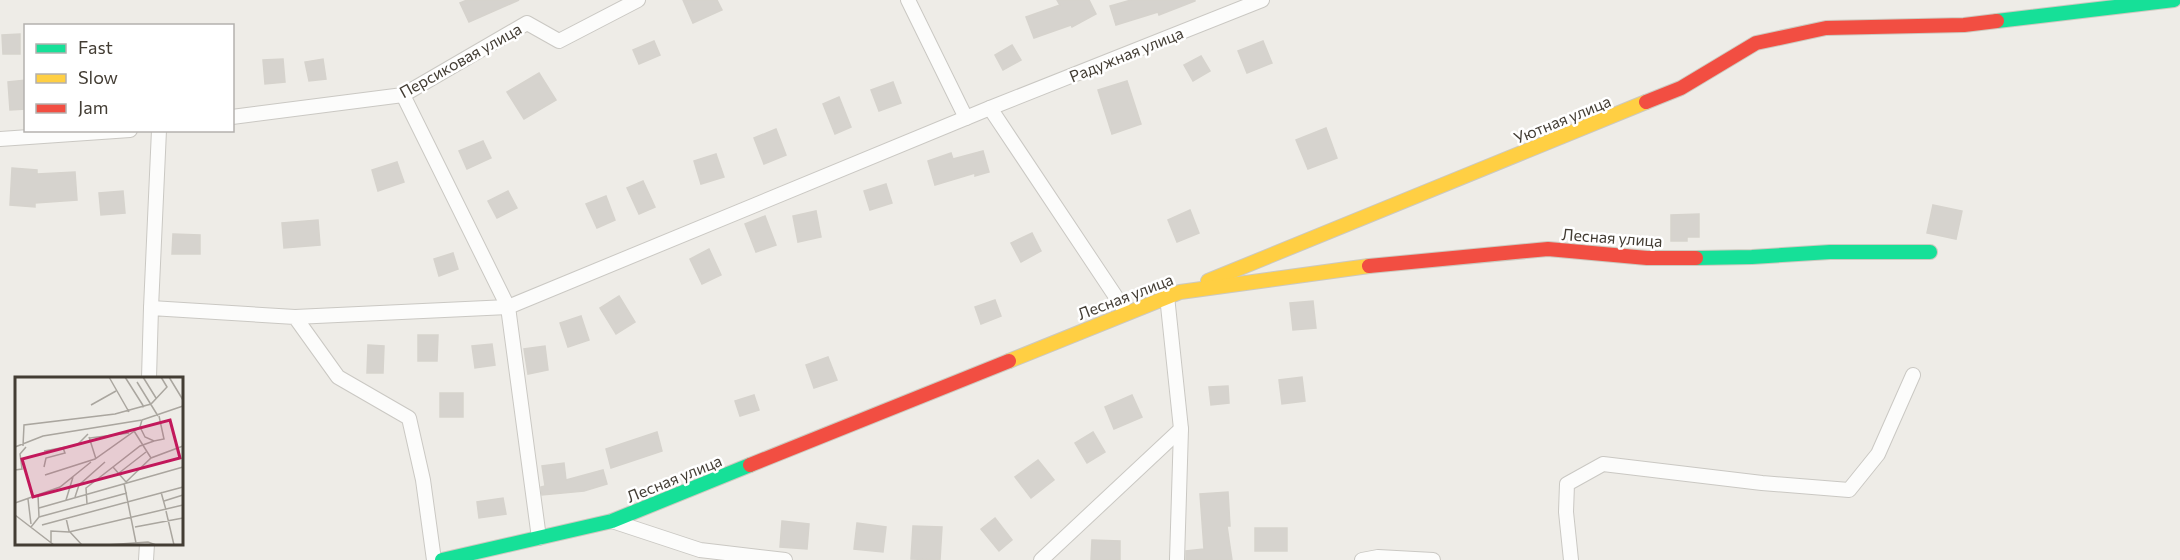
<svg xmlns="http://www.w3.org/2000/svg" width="2180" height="560" viewBox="0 0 2180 560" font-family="Commissioner,sans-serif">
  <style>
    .building { fill: #d6d3ce; stroke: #d6d3cd; stroke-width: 1.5 }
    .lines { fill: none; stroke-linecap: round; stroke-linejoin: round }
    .street-casing { stroke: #cac8c3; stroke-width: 16 }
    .fast-casing { stroke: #ccc9bf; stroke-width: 16 }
    .slow-casing { stroke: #ccc9bf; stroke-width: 16 }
    .jam-casing { stroke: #ccc9bf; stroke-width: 16 }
    .street { stroke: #fcfcfb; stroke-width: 14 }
    .fast { stroke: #16e098; stroke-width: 14 }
    .slow { stroke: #ffcf43; stroke-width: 14 }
    .jam { stroke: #f24e42; stroke-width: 14 }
    .labels { text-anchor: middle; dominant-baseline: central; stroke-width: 5; stroke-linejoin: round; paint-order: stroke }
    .street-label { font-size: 16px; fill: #433d34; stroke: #fff }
    .inset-road { fill: none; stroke: #aaa69f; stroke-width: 1.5 }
    .view { fill: #c2185b; fill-opacity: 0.15; stroke: #c2185b; stroke-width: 3 }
    .inset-edge { fill: none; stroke: #433d34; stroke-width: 3 }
  </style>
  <rect width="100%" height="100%" fill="#eeece7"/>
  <g class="building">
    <polygon points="467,0 519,0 469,22 460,3"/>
    <polygon points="683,0 717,0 722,10 693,23"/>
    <polygon points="1057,0 1089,0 1096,14 1072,27 1071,25 1034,38 1026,17 1060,5"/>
    <polygon points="1131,0 1195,0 1195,1 1159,15 1158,12 1116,25 1110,6"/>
    <polygon points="20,34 20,54 3,54 2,35"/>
    <polygon points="654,41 660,55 639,64 633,50"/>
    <polygon points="1263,41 1272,63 1247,73 1238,51"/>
    <polygon points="1012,45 1021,60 1003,70 995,55"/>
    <polygon points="1201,56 1210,71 1193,81 1184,65"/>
    <polygon points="283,59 285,82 265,84 263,60"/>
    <polygon points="323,59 326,79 309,81 305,62"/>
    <polygon points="539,73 556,100 524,119 507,92"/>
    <polygon points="26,80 26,109 10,110 8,82"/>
    <polygon points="1127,81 1141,124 1112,134 1098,90"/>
    <polygon points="893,82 901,103 879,111 871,90"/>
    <polygon points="839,97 851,127 835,134 823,104"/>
    <polygon points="1326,128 1337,158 1308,169 1296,140"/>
    <polygon points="776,129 786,155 764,164 754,138"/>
    <polygon points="483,141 491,158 467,169 459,151"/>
    <polygon points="983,151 989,172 975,176 975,173 935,185 928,161 951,153 953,159"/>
    <polygon points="716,154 724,177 701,184 694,161"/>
    <polygon points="397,162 404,182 378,191 372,170"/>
    <polygon points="12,168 37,170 37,174 75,172 77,200 35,203 35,207 10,205"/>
    <polygon points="643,181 655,207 639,214 627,188"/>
    <polygon points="886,184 892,203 870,210 864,191"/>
    <polygon points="123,191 125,213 101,215 99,193"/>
    <polygon points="508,191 517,208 497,218 488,201"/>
    <polygon points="606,196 615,220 597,228 586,204"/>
    <polygon points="1933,205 1962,211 1956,239 1927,233"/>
    <polygon points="1190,210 1199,233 1177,242 1168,220"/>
    <polygon points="816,211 821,237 798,242 793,216"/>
    <polygon points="1699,214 1699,237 1687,237 1687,241 1671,241 1671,215"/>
    <polygon points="765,216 776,245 756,252 745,224"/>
    <polygon points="318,220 320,245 284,248 282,223"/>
    <polygon points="1032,233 1041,251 1021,262 1011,243"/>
    <polygon points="173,234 200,235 200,254 172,254"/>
    <polygon points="709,249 721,275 702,284 690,259"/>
    <polygon points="453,253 458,269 439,276 434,259"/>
    <polygon points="619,296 635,322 616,334 600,308"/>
    <polygon points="995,300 1001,316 981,324 975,307"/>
    <polygon points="1313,301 1316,328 1293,330 1290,303"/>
    <polygon points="581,316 589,340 568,347 560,323"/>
    <polygon points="418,335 438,335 437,361 418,361"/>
    <polygon points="492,344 495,365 475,368 472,346"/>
    <polygon points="368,345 384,346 383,373 367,373"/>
    <polygon points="545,346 548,370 528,374 524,349"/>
    <polygon points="828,357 837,380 814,388 806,365"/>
    <polygon points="1302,377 1305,401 1282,404 1279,380"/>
    <polygon points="1228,386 1229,403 1211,405 1209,387"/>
    <rect x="440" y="393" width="23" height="24"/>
    <polygon points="754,395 759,410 740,416 735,401"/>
    <polygon points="1132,395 1142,417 1114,429 1105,407"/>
    <polygon points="657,432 662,451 611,468 606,449"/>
    <polygon points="1093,432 1105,452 1087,463 1075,443"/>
    <polygon points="1038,460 1054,480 1031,498 1015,477"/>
    <polygon points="564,463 566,480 603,470 607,484 584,491 542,495 541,487 545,486 542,466"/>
    <polygon points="1228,492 1230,526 1227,526 1232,560 1186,560 1186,551 1204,549 1200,494"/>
    <polygon points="503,498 506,514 479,518 477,502"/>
    <polygon points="995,518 1012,540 999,551 981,529"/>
    <polygon points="782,521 809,524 807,549 780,547"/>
    <polygon points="857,523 886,527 883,552 854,549"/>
    <polygon points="913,526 942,527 940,560 911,559"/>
    <rect x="1255" y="528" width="32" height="23"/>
    <polygon points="1092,540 1120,541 1120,560 1091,560"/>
  </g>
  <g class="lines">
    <g class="street-casing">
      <g id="street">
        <polyline points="908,0 966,118"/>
        <polyline points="403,95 508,307 539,538"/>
        <polyline points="990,108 1126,312"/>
        <polyline points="232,117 403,95 527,23 559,41 638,0"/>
        <polyline points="0,139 130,130"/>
        <polyline points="1167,296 1181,429 1177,560"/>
        <polyline points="151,308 159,130"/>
        <polyline points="295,317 508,307 990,108 1262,0"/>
        <polyline points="149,378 151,308 295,317 338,377 409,418 423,480 434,560"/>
        <polyline points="612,521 700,550 785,560"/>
        <polyline points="146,560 147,544"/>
        <polyline points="1041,560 1181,429"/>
        <polyline points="1362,560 1378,557 1433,560"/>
        <polyline points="1571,560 1566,512 1567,484 1603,464 1762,483 1849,490 1878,454 1913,375"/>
      </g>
    </g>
    <g class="fast-casing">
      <g id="fast">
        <polyline points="1997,21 2174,0"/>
        <polyline points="1696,258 1752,257 1830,252 1930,252"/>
        <polyline points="442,560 612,521 750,465"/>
      </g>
    </g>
    <g class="slow-casing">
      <g id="slow">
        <polyline points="1208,281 1646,102"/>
        <polyline points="1009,361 1180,292 1369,266"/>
      </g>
    </g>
    <g class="jam-casing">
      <g id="jam">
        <polyline points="1646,102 1681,88 1756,43 1826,28 1964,25 1997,21"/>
        <polyline points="1369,266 1548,249 1647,258 1696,258"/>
        <polyline points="750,465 1009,361"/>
      </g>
    </g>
    <use href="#street" class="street"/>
    <use href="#fast" class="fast"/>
    <use href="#slow" class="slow"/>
    <use href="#jam" class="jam"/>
  </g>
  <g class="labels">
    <g class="street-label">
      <text transform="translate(1126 54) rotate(-22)">Радужная улица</text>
      <text transform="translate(460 60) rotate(-29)">Персиковая улица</text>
      <text transform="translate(1562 119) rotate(-22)">Уютная улица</text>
      <text transform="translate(1612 237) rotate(4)">Лесная улица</text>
      <text transform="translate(1125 296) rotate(-21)">Лесная улица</text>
      <text transform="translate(674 478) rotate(-22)">Лесная улица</text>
    </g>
  </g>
  <g transform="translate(15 377)">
    <rect width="168" height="168" fill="#eeece7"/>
    <path class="inset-road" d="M94,0L114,35M110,0L129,30M128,0L141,21M154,0L168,23M122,5L143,39M76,28L101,14M125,50L130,60L139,64L149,62L144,39M119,54L136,81M74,60L81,82M75,61L114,56M8,69L9,48L100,37L136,27L152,10L146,0M0,70L28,59L127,43L168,29M29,74L62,68L73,57M29,90L31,81L50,76L48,71M98,90L111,105L136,81L168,69M0,93L7,92L5,77L11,70M104,96L131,75M30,98L80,82L125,50L127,43M109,106L121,166M146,115L151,133M60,120L64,108L90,85M13,122L16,147M51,123L58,100M149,124L168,118M0,126L45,110L76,85M72,127L71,111L125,69L139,64M24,131L168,90M151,134L159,168M0,138L39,168M24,140L112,116M51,141L54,154L67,168M27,148L168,110M16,150L24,140L23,118M120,150L168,141M36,166V154L54,155L168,128M91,168L133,165L141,168"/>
    <path class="view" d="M155,43L165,81L18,120L7,82Z"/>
    <rect width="168" height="168" class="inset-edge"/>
  </g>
  <rect x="24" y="24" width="210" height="108" fill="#ffffff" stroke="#b4b1ae" stroke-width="1.5"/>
  <rect x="36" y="44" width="30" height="9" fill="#16e098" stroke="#b4b1ae" stroke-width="1.5"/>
  <text x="78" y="54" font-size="18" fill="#433d34">Fast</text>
  <rect x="36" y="74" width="30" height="9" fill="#ffcf43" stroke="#b4b1ae" stroke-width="1.5"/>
  <text x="78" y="84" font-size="18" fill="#433d34">Slow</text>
  <rect x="36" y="104" width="30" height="9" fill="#f24e42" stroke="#b4b1ae" stroke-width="1.5"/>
  <text x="78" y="114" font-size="18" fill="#433d34">Jam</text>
</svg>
